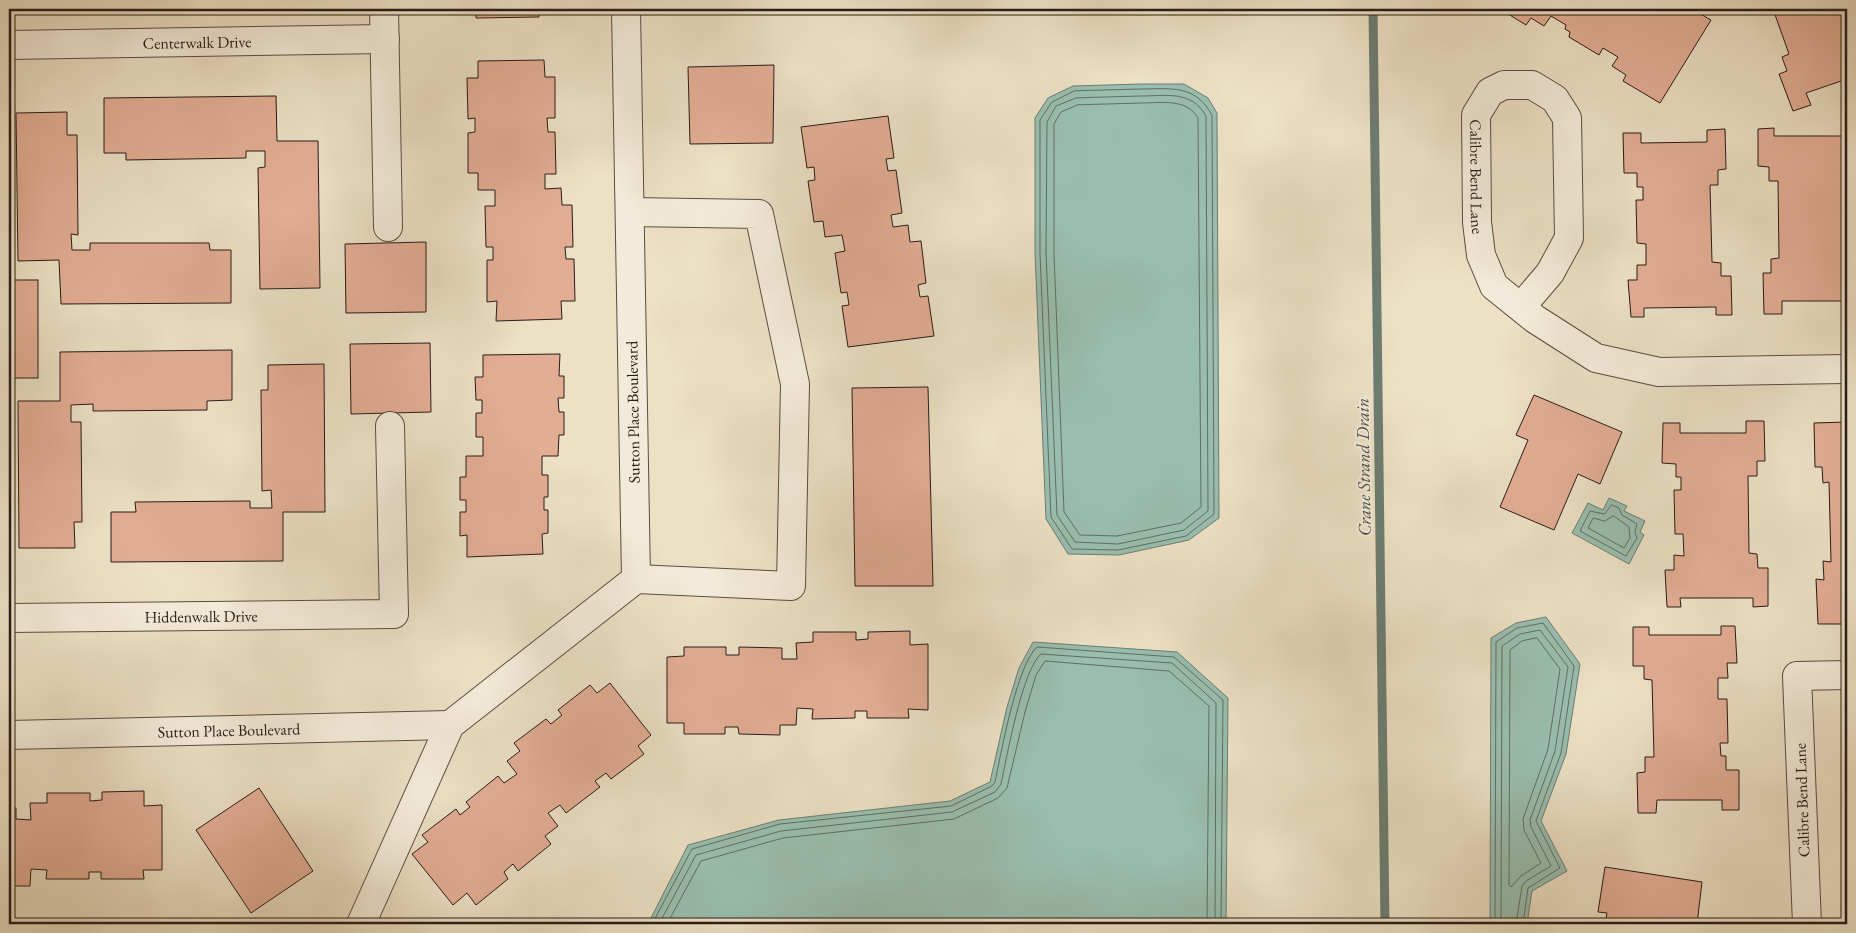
<svg xmlns="http://www.w3.org/2000/svg" width="1856" height="933" viewBox="0 0 1856 933" font-family="'EB Garamond',serif">
  <style>
    .water { fill: #99beaf; stroke: #6c7d72 }
    .lines { fill: none; stroke-linecap: round; stroke-linejoin: round }
    .shore { stroke: #606d63; stroke-width: 1 }
    .stream { stroke: #6c7d72; stroke-width: 9 }
    .building { fill: #e3ad94; stroke: #281c17 }
    .minor-casing { stroke: #594d42; stroke-width: 30 }
    .minor { stroke: #f3ebd9; stroke-width: 28 }
    .labels { text-anchor: middle; dominant-baseline: central; stroke-width: 4; stroke-linejoin: round; paint-order: stroke }
    .street-label { font-size: 16px; fill: #281c17; stroke: #f3ebd9 }
    .water-label { font-size: 18px; font-style: italic; fill: #4a4d45; stroke: #f3ebd9 }
  </style>
  <rect width="100%" height="100%" fill="#ece0c5"/>
  <filter id="stains"><feTurbulence type="fractalNoise" baseFrequency=".004" numOctaves="4"/><feColorMatrix values="0 0 0 0 .2 0 0 0 0 .09 0 0 0 0 .02 0 0 0 .5 -.17"/></filter>
  <radialGradient id="worn" r=".72"><stop offset=".6" stop-color="#630" stop-opacity="0"/><stop offset="1" stop-color="#630" stop-opacity=".3"/></radialGradient>
  <g class="water">
    <polygon points="1140,84 1184,84 1208,98 1217,113 1219,518 1189,540 1119,555 1068,554 1046,519 1035,253 1035,118 1048,98 1073,86"/>
    <polygon points="1609,498 1627,506 1624,511 1645,521 1640,532 1644,535 1629,564 1572,533 1588,503 1603,510"/>
    <polygon points="1546,617 1580,664 1566,754 1541,821 1567,871 1532,891 1527,924 1490,924 1491,638 1516,623"/>
    <polygon points="1033,642 1177,652 1228,698 1226,924 648,924 688,845 779,820 950,801 990,782 1007,707 1019,668"/>
  </g>
  <g class="lines">
    <g class="shore">
      <path d="M1141,89C1171,89 1195,84 1212,115L1214,514L1186,536L1118,550L1072,549L1051,517L1040,253V120L1052,102L1074,91Z"/>
      <path d="M1141,96C1167,96 1191,90 1206,116L1208,511L1184,530L1118,544L1075,542L1057,515L1046,253L1047,122L1056,106L1076,98Z"/>
      <path d="M1141,103C1161,103 1187,98 1198,118L1201,507L1181,523L1117,536L1080,535L1064,512L1054,253V124L1061,112L1077,105Z"/>
      <polygon points="1612,505 1619,508 1622,515 1637,524 1635,532 1637,538 1626,556 1580,531 1590,511 1604,514"/>
      <polygon points="1614,516 1629,527 1630,538 1624,548 1588,528 1593,518 1604,521"/>
      <polygon points="1537,638 1560,669 1548,749 1523,819 1524,830 1541,863 1521,876 1511,887 1509,885 1510,650 1522,641"/>
      <path d="M652,924L692,849L780,824L951,806L992,786L995,782C1001,753 1017,665 1037,647L1174,657L1223,700L1221,924"/>
      <path d="M659,924L696,855L781,831L952,812L995,792L1001,784C1007,757 1022,670 1041,654L1172,663L1216,703L1215,924"/>
      <polyline points="667,924 701,861 783,838 954,819 998,798 1007,788 1025,712 1036,675 1045,661 1169,671 1209,706 1207,924"/>
      <polyline points="1495,924 1496,642 1517,628 1543,623 1574,666 1561,753 1536,821 1560,868 1528,888 1523,924"/>
      <polyline points="1501,924 1502,646 1520,634 1540,630 1568,667 1555,751 1530,820 1531,827 1551,866 1526,881 1522,886 1516,924"/>
    </g>
    <polyline class="stream" points="1373,9 1385,924"/>
  </g>
  <g class="building">
    <polygon points="476,9 539,9 539,17 476,18"/>
    <polygon points="698,9 767,9 698,11"/>
    <polygon points="1500,9 1692,9 1711,20 1660,103 1623,81 1626,75 1612,66 1618,57 1603,48 1599,55 1569,37 1570,32 1565,29 1566,25 1551,16 1544,26 1531,18 1526,25"/>
    <polygon points="1773,9 1847,9 1847,79 1806,93 1811,105 1793,111 1779,74 1787,71 1782,57 1789,54"/>
    <polygon points="544,60 545,77 555,77 555,118 547,118 548,132 555,132 556,174 545,174 545,189 561,188 562,205 572,205 573,247 565,247 566,259 574,259 575,301 561,301 562,319 496,321 497,301 487,302 487,260 493,260 493,247 486,247 485,206 495,206 495,190 478,190 478,173 468,173 468,133 475,132 475,118 468,119 467,78 478,78 478,61"/>
    <polygon points="774,65 773,143 690,144 688,67"/>
    <polygon points="276,96 277,141 318,141 320,288 260,289 258,168 265,167 265,151 246,151 246,158 126,160 126,153 104,153 104,98"/>
    <polygon points="67,112 67,135 77,135 78,235 71,234 72,250 90,250 90,243 209,243 210,250 231,250 231,303 61,304 59,260 18,261 16,113"/>
    <polygon points="888,116 894,158 886,159 888,171 896,170 902,213 891,215 893,227 908,225 910,242 921,241 926,283 918,285 920,297 928,296 934,336 848,347 842,306 849,305 847,292 841,293 835,253 845,251 842,235 825,237 823,221 814,222 808,181 815,180 814,167 807,168 801,127"/>
    <polygon points="1846,127 1847,127 1847,179 1843,179 1844,199 1847,200 1847,301 1782,301 1782,314 1764,314 1763,273 1771,273 1771,259 1779,258 1778,181 1769,181 1769,167 1758,166 1758,129 1774,128 1774,136 1846,136"/>
    <polygon points="1725,129 1726,169 1718,170 1718,185 1710,185 1712,262 1721,263 1721,276 1731,276 1732,315 1716,315 1716,307 1644,308 1644,317 1631,317 1628,280 1637,280 1637,265 1646,265 1646,244 1637,243 1636,200 1643,200 1643,187 1637,187 1637,173 1624,173 1623,133 1641,133 1641,143 1707,142 1707,130"/>
    <polygon points="426,242 426,312 346,313 345,244"/>
    <rect x="9" y="280" width="29" height="98"/>
    <polygon points="430,343 431,412 351,414 350,344"/>
    <polygon points="232,350 232,400 207,401 207,410 93,411 93,404 71,405 71,422 81,422 82,522 74,522 75,548 19,548 18,401 60,401 60,352"/>
    <polygon points="560,354 559,376 564,376 564,398 558,398 559,412 564,412 564,435 559,435 558,456 542,456 542,475 548,475 548,497 544,497 544,510 548,510 548,533 542,534 543,554 467,557 467,535 460,536 460,512 466,512 466,500 460,500 460,477 466,477 466,456 483,456 483,437 476,437 476,413 482,413 482,400 476,400 475,377 483,377 483,355"/>
    <polygon points="324,364 325,512 283,512 283,561 111,562 111,512 136,512 135,502 250,501 250,508 272,508 271,490 262,491 261,390 268,390 268,365"/>
    <polygon points="928,387 933,586 855,586 852,388"/>
    <polygon points="1534,395 1622,432 1600,484 1578,474 1554,530 1500,507 1528,440 1516,435"/>
    <polygon points="1746,421 1764,421 1765,461 1757,461 1757,476 1748,476 1749,553 1757,554 1758,568 1768,568 1768,606 1753,607 1753,598 1680,598 1681,607 1667,607 1665,570 1674,570 1674,555 1684,556 1683,534 1675,534 1674,490 1681,490 1681,477 1676,477 1676,464 1662,463 1663,423 1680,423 1680,433 1746,433"/>
    <polygon points="1847,422 1847,624 1818,624 1816,579 1824,580 1823,561 1831,562 1829,482 1823,483 1822,467 1815,467 1814,423"/>
    <polygon points="1721,626 1735,626 1737,663 1727,663 1728,678 1718,678 1718,699 1727,699 1728,743 1720,743 1721,756 1726,756 1726,770 1739,770 1739,810 1722,810 1722,800 1657,800 1656,813 1638,813 1637,773 1645,772 1645,757 1654,757 1652,680 1644,679 1644,666 1633,666 1633,627 1649,627 1649,635 1721,635"/>
    <polygon points="910,631 910,645 928,644 928,710 908,709 909,718 867,718 867,711 855,711 855,718 812,719 813,709 797,708 796,725 780,725 780,735 739,734 738,727 725,727 725,734 684,734 684,723 667,723 667,657 684,656 684,647 726,647 726,655 739,655 739,647 782,648 782,659 797,659 796,643 813,642 813,632 856,632 856,640 868,639 868,632"/>
    <polygon points="610,683 651,735 638,746 644,754 611,779 606,773 595,781 600,787 566,813 560,805 548,813 558,826 545,836 551,844 518,871 513,864 504,872 508,879 476,905 467,893 453,905 412,854 428,842 422,835 456,809 460,815 470,807 466,802 498,776 504,783 517,774 507,761 520,751 514,743 546,719 551,724 562,715 558,710 590,685 597,693"/>
    <polygon points="259,788 313,871 251,913 196,830"/>
    <polygon points="144,791 144,806 162,805 162,870 143,870 144,879 101,879 101,872 89,872 89,879 46,879 47,870 31,869 30,886 14,886 14,895 9,895 9,808 16,808 16,819 31,820 30,803 47,803 47,793 90,793 90,801 102,800 102,792"/>
    <polygon points="1605,867 1702,882 1697,924 1605,924 1607,913 1598,912"/>
  </g>
  <g class="lines">
    <g class="minor-casing">
      <g id="minor">
        <polyline points="384,9 388,227"/>
        <path id="s1" d="M9,45L385,39"/>
        <polyline points="630,212 759,214 795,384 791,586 636,579"/>
        <path id="s2" d="M1521,307L1550,273L1569,238L1567,118L1555,99L1532,85H1504L1490,92L1476,115L1477,222L1481,255L1494,286L1535,319L1596,358L1659,372L1847,369"/>
        <path id="s3" d="M9,618L394,614L390,426"/>
        <path id="s4" d="M9,735L450,725"/>
        <polyline points="361,924 450,725 636,579 626,9"/>
        <polyline points="1807,924 1797,676 1847,675"/>
      </g>
    </g>
    <use href="#minor" class="minor"/>
  </g>
  <g class="labels">
    <g class="street-label">
      <text stroke="none"><textPath href="#s1" startOffset="188">Centerwalk Drive</textPath></text>
      <text stroke="none"><textPath href="#s2" startOffset="386">Calibre Bend Lane</textPath></text>
      <text transform="translate(633 412) rotate(-91)">Sutton Place Boulevard</text>
      <text stroke="none"><textPath href="#s3" startOffset="192">Hiddenwalk Drive</textPath></text>
      <text stroke="none"><textPath href="#s4" startOffset="220">Sutton Place Boulevard</textPath></text>
      <text transform="translate(1802 800) rotate(-92)">Calibre Bend Lane</text>
    </g>
    <g class="water-label">
      <text transform="translate(1363 467) rotate(-91)">Crane Strand Drain</text>
    </g>
  </g>
  <rect width="1856" height="933" fill="none" stroke="#ece0c5" stroke-width="30"/>
  <rect x="10" y="10" width="1836" height="913" fill="none" stroke="#281c17" stroke-width="2.5"/>
  <rect x="15" y="15" width="1826" height="903" fill="none" stroke="#281c17"/>
  <rect width="100%" height="100%" filter="url(#stains)"/>
  <rect width="100%" height="100%" fill="url(#worn)"/>
</svg>
